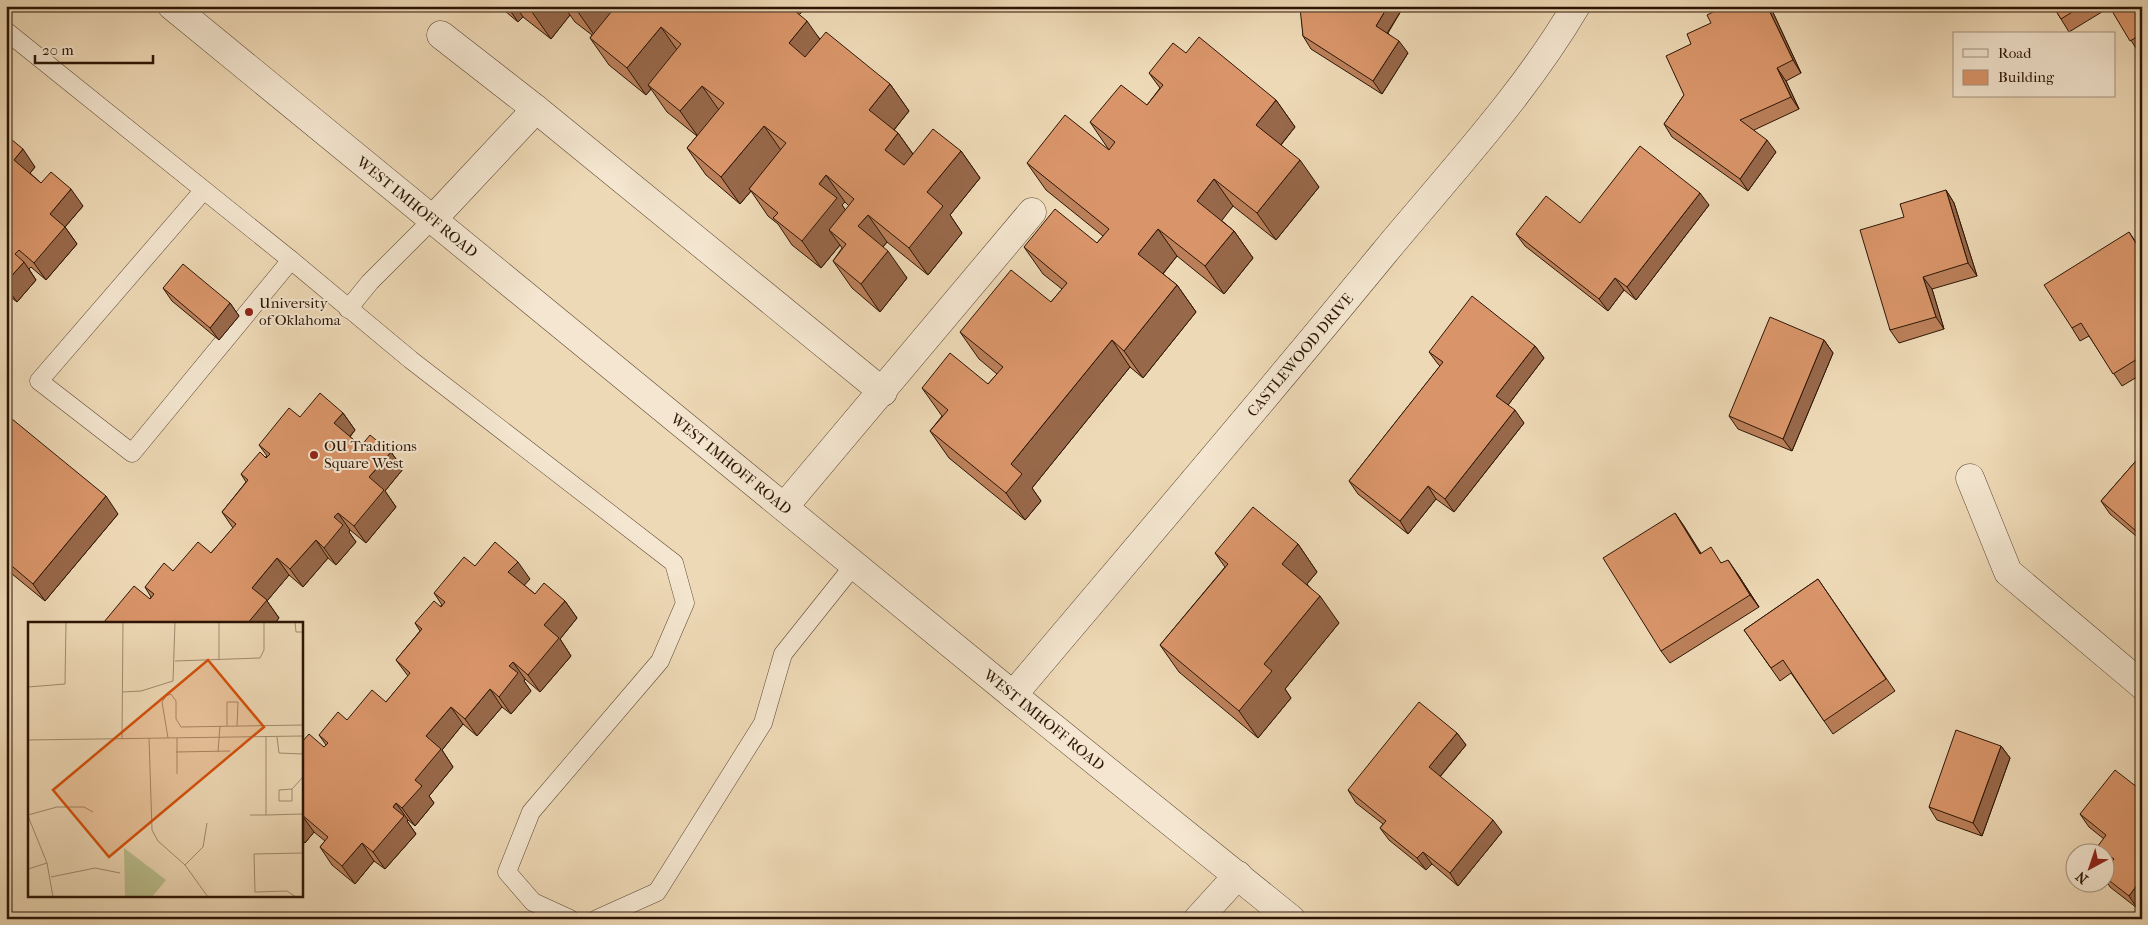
<svg xmlns="http://www.w3.org/2000/svg" width="2148" height="925" viewBox="0 0 2148 925" font-family="'IM FELL French Canon',serif">
  <style>
    .lines { fill: none; stroke-linecap: round; stroke-linejoin: round }
    .service-casing { stroke: #5c4631; stroke-width: 19 }
    .minor-casing { stroke: #5c4631; stroke-width: 29 }
    .tertiary-casing { stroke: #5c4631; stroke-width: 29 }
    .service { stroke: #f4e6d0; stroke-width: 18 }
    .minor { stroke: #f4e6d0; stroke-width: 28 }
    .tertiary { stroke: #f4e6d0; stroke-width: 28 }
    .wall { fill: #bb805a; stroke: #2c1505; fill-rule: evenodd }
    .shaded-wall { fill: #98684a; stroke: #2c1505 }
    .building { fill: #d99569; stroke: #2c1505 }
    .poi-dot { fill: #8f2418; stroke: #f4e6d0; stroke-width: 2 }
    .labels { text-anchor: middle; dominant-baseline: central; stroke-width: 4; stroke-linejoin: round; paint-order: stroke }
    .street-label { font-size: 15px; fill: #2c1505; stroke: #f4e6d0 }
    .poi-label { font-size: 15px; fill: #2c1505; stroke: #f4e6d0; text-anchor: start }
    .inset-road { fill: none; stroke: #a08b6f; stroke-width: 1 }
    .view { fill: #d5520b; fill-opacity: 0.15; stroke: #d5520b; stroke-width: 2.5 }
    .inset-edge { fill: none; stroke: #2c1505; stroke-width: 2.5 }
  </style>
  <rect width="100%" height="100%" fill="#eed9b6"/>
  <filter id="stains"><feTurbulence type="fractalNoise" baseFrequency=".004" numOctaves="4"/><feColorMatrix values="0 0 0 0 .2 0 0 0 0 .09 0 0 0 0 .02 0 0 0 .5 -.17"/></filter>
  <radialGradient id="worn" r=".72"><stop offset=".6" stop-color="#630" stop-opacity="0"/><stop offset="1" stop-color="#630" stop-opacity=".3"/></radialGradient>
  <g class="lines">
    <g class="service-casing">
      <g id="service">
        <polyline points="6,31 291,260 411,360 674,563 685,603 660,661 531,812 507,872 533,902 570,919"/>
        <polyline points="203,191 39,381 132,453 291,260"/>
        <polyline points="348,309 370,282 432,220"/>
        <polyline points="597,919 657,892 763,723 783,654 854,565"/>
      </g>
    </g>
    <g class="minor-casing">
      <g id="minor">
        <polyline points="441,35 536,109 883,392"/>
        <polyline points="432,220 536,109"/>
        <polyline points="1970,478 2008,572 2142,685"/>
        <polyline points="784,507 1032,212"/>
        <path d="M1013,695C1137,548 1262,402 1384,253C1450,173 1523,96 1576,6"/>
        <polyline points="1198,919 1238,875"/>
      </g>
    </g>
    <g class="tertiary-casing">
      <polyline id="tertiary" points="172,6 1013,695 1291,919"/>
    </g>
    <use href="#service" class="service"/>
    <use href="#minor" class="minor"/>
    <use href="#tertiary" class="tertiary"/>
  </g>
  <g class="wall">
    <path d="M499,6H805L799,15L820,39L890,84L909,111L894,130L898,133L913,154L961,151L980,178L950,215L962,233L928,275L887,242L883,247L907,278L880,312L852,288L833,261L842,248L840,245L821,268L792,245L778,224L768,216L751,191L740,204L706,175L687,148L697,136L667,112L651,89L646,95L609,65L590,38L592,35L575,22L570,15L551,39L523,17L518,22ZM845,202L849,206L845,210L842,205Z"/>
    <polygon points="1301,6 1404,6 1388,33 1408,53 1382,94 1311,49 1303,36"/>
    <polygon points="1770,6 1801,73 1786,81 1799,109 1754,130 1776,152 1748,191 1672,137 1664,124 1684,95"/>
    <polygon points="2053,6 2142,6 2142,51 2139,53 2110,7 2069,32"/>
    <polygon points="1186,53 1276,100 1295,127 1281,145 1319,187 1276,240 1233,206 1221,220 1234,231 1253,258 1224,294 1177,256 1163,274 1177,285 1196,312 1143,378 1130,367 1032,488 1041,501 1025,520 949,458 930,431 942,416 922,388 988,384 997,374 979,359 960,332 1051,302 1062,289 1043,274 1024,247 1097,243 1103,236 1046,190 1027,163 1109,150 1090,122 1147,105 1160,88 1149,73"/>
    <polygon points="6,135 35,167 30,173 41,183 83,206 65,227 77,244 46,280 31,267 29,269 36,280 17,302 8,295 6,297"/>
    <polygon points="1946,190 1954,203 1977,276 1932,289 1944,329 1899,343 1890,330 1904,217"/>
    <polygon points="1709,205 1636,300 1624,290 1608,311 1525,246 1516,234 1580,223"/>
    <polygon points="2129,232 2142,251 2142,374 2122,386 2089,336 2080,341 2072,328"/>
    <polygon points="163,288 230,303 239,316 219,340 172,301"/>
    <polygon points="1824,340 1833,353 1792,451 1738,429 1729,416"/>
    <polygon points="1535,346 1544,358 1508,405 1524,423 1454,512 1436,499 1408,534 1358,494 1349,481 1440,366 1438,364 1429,352"/>
    <polygon points="343,413 355,430 350,437 361,446 391,452 403,469 385,491 396,507 366,543 350,530 349,532 356,542 336,565 328,558 303,587 289,575 267,601 279,618 274,624 105,624 104,622 150,599 151,597 145,587 173,571 211,553 233,528 222,512 246,482 241,474 267,456 259,445 300,417"/>
    <polygon points="6,425 118,514 45,601 6,569"/>
    <polygon points="2142,454 2142,541 2110,514 2101,501"/>
    <polygon points="1675,513 1701,554 1721,563 1737,573 1759,607 1670,663 1661,651"/>
    <polygon points="1298,544 1317,572 1307,584 1339,623 1285,689 1291,698 1258,738 1179,672 1160,645 1225,567 1215,553"/>
    <polygon points="475,566 530,579 524,585 535,594 565,601 577,618 560,639 571,656 540,692 525,679 524,681 531,691 511,714 502,707 477,736 463,724 442,750 453,767 429,796 434,803 415,826 408,820 407,821 416,834 385,869 374,861 355,884 332,865 320,847 325,841 314,832 305,843 301,840 301,743 324,747 326,745 319,735 347,720 386,702 408,676 396,660 420,631 415,623 442,605 434,593"/>
    <polygon points="1818,579 1895,691 1833,734 1791,673 1780,681 1744,630"/>
    <polygon points="1457,733 1466,745 1440,777 1502,832 1458,886 1432,864 1426,870 1389,840 1380,828 1383,824 1356,803 1348,790"/>
    <polygon points="2001,746 2010,758 1982,836 1937,820 1929,807"/>
    <polygon points="2142,791 2142,902 2137,908 2110,887 2106,880 2106,869 2111,862 2106,856 2106,852 2103,852 2098,846 2104,839 2089,827 2080,814"/>
  </g>
  <g class="shaded-wall">
    <polygon points="507,6 516,6 523,17 518,22"/>
    <polygon points="537,6 564,6 570,15 551,39 532,12"/>
    <polygon points="583,6 624,6 597,39 578,12"/>
    <polygon points="782,6 805,6 806,7 793,22"/>
    <polygon points="1388,6 1404,6 1384,38 1376,26"/>
    <polygon points="1767,6 1770,6 1801,73 1793,60"/>
    <polygon points="807,21 826,48 808,70 789,43"/>
    <polygon points="661,27 680,54 648,85 651,89 646,95 627,68"/>
    <polygon points="1399,41 1408,53 1382,94 1373,81"/>
    <polygon points="1777,68 1786,81 1799,109 1791,97"/>
    <polygon points="890,84 909,111 888,137 869,110"/>
    <polygon points="702,86 721,113 699,138 680,111"/>
    <polygon points="1276,100 1295,127 1275,152 1256,125"/>
    <polygon points="764,126 783,153 749,189 751,191 740,204 721,177"/>
    <polygon points="898,133 917,160 904,177 885,150"/>
    <polygon points="1767,140 1776,152 1748,191 1740,179"/>
    <polygon points="23,149 35,167 27,177 14,160"/>
    <polygon points="961,151 980,178 950,215 962,233 928,275 909,248 927,192"/>
    <polygon points="1300,160 1319,187 1276,240 1257,213"/>
    <polygon points="826,175 845,202 842,205 856,225 829,230 840,245 821,268 802,241 819,184"/>
    <polygon points="1214,179 1233,206 1216,228 1197,201"/>
    <polygon points="71,189 83,206 65,227 77,244 46,280 34,263 50,214"/>
    <polygon points="1946,190 1954,203 1977,276 1968,263"/>
    <polygon points="1700,193 1709,205 1636,300 1627,287"/>
    <polygon points="868,215 887,242 877,254 858,226"/>
    <polygon points="1158,229 1177,256 1157,281 1138,254"/>
    <polygon points="1234,231 1253,258 1224,294 1205,266"/>
    <polygon points="888,251 907,278 880,312 861,284"/>
    <polygon points="24,262 36,280 17,302 6,287 6,282"/>
    <polygon points="1923,277 1932,289 1944,329 1936,317"/>
    <polygon points="1615,278 1624,290 1608,311 1599,299"/>
    <polygon points="1177,285 1196,312 1143,378 1124,351"/>
    <polygon points="230,303 239,316 219,340 210,328"/>
    <polygon points="1112,340 1130,367 1032,488 1041,501 1025,520 1006,493 1011,464"/>
    <polygon points="1824,340 1833,353 1792,451 1783,439"/>
    <polygon points="1535,346 1544,358 1505,409 1496,396"/>
    <polygon points="1515,410 1524,423 1454,512 1445,499"/>
    <polygon points="343,413 355,430 346,441 334,423"/>
    <polygon points="391,452 403,469 385,491 396,507 366,543 354,526 369,477"/>
    <polygon points="1428,486 1436,499 1408,534 1400,521"/>
    <polygon points="106,496 118,514 45,601 33,584"/>
    <polygon points="338,513 350,530 349,532 356,542 336,565 324,548 334,517"/>
    <polygon points="1675,513 1684,526 1709,566 1700,554"/>
    <polygon points="2142,524 2142,540 2136,531"/>
    <polygon points="316,540 328,558 303,587 290,569"/>
    <polygon points="1298,544 1317,572 1301,591 1282,564"/>
    <polygon points="277,558 289,575 267,601 279,618 274,624 247,624 252,588"/>
    <polygon points="1728,560 1737,573 1759,607 1750,595"/>
    <polygon points="518,562 530,579 521,589 508,572"/>
    <polygon points="1320,596 1339,623 1285,689 1291,698 1258,738 1239,711 1264,664"/>
    <polygon points="565,601 577,618 560,639 571,656 540,692 528,675 544,625"/>
    <polygon points="513,662 525,679 524,681 531,691 511,714 499,697 509,666"/>
    <polygon points="490,689 502,707 477,736 465,719"/>
    <polygon points="451,707 463,724 442,750 453,767 429,796 434,803 415,826 402,808 415,780 426,736"/>
    <polygon points="1457,733 1466,745 1437,780 1429,767"/>
    <polygon points="2001,746 2010,758 1982,836 1973,823"/>
    <polygon points="396,803 408,820 407,821 416,834 385,869 373,852 393,807"/>
    <polygon points="301,814 314,832 305,843 301,838"/>
    <polygon points="1493,820 1502,832 1458,886 1450,873"/>
    <polygon points="362,843 374,861 355,884 342,866"/>
    <polygon points="1423,852 1432,864 1426,870 1417,858"/>
    <polygon points="2140,881 2142,884 2142,902 2137,908 2129,896"/>
  </g>
  <g class="building">
    <polygon points="524,6 537,6 532,12"/>
    <polygon points="571,6 583,6 578,12"/>
    <polygon points="616,6 789,6 807,21 789,43 805,57 826,32 890,84 869,110 898,133 885,150 904,165 933,129 961,151 927,192 943,206 909,248 868,215 858,226 888,251 861,284 833,261 846,244 829,230 854,199 826,175 819,184 837,198 802,241 773,218 778,213 749,189 786,143 764,126 721,177 687,148 724,103 702,86 680,111 648,85 681,44 661,27 627,68 590,38"/>
    <polygon points="1301,6 1388,6 1376,26 1399,41 1373,81 1303,36 1300,8"/>
    <polygon points="1725,6 1767,6 1793,60 1777,68 1791,97 1740,120 1767,140 1740,179 1664,124 1684,95 1666,56 1691,44 1687,34 1711,23 1707,15"/>
    <polygon points="2053,6 2082,6 2061,19"/>
    <polygon points="2109,6 2142,6 2142,34 2130,41"/>
    <polygon points="1199,37 1276,100 1256,125 1300,160 1257,213 1214,179 1197,201 1234,231 1205,266 1158,229 1138,254 1177,285 1124,351 1112,340 1011,464 1022,474 1006,493 930,431 948,410 922,388 950,353 988,384 1003,367 960,332 1011,270 1051,302 1067,283 1024,247 1055,209 1097,243 1109,229 1027,163 1065,115 1109,150 1115,142 1090,122 1121,85 1147,105 1163,85 1149,73 1173,43 1186,53"/>
    <polygon points="6,135 23,149 14,160 41,183 51,172 71,189 50,214 65,227 34,263 19,250 15,254 24,262 6,282"/>
    <polygon points="1640,146 1700,193 1627,287 1615,278 1599,299 1516,234 1546,196 1580,223"/>
    <polygon points="1946,190 1968,263 1923,277 1936,317 1890,330 1860,230 1904,217 1900,204"/>
    <polygon points="2129,232 2142,253 2142,356 2113,374 2081,323 2072,328 2044,285"/>
    <polygon points="183,264 230,303 210,328 163,288"/>
    <polygon points="1472,296 1535,346 1496,396 1515,410 1445,499 1428,486 1400,521 1349,481 1443,362 1429,352"/>
    <polygon points="1770,317 1824,340 1783,439 1729,416"/>
    <polygon points="320,393 343,413 334,423 361,446 370,435 391,452 369,477 384,490 354,526 338,513 334,517 343,525 324,548 316,540 290,569 277,558 252,588 267,600 247,624 106,624 104,622 134,586 150,599 154,594 145,587 164,563 173,571 198,542 211,553 236,524 222,512 248,480 241,474 260,452 266,458 270,454 259,445 289,408 300,417"/>
    <polygon points="12,419 106,496 33,584 6,561 6,425"/>
    <polygon points="2142,454 2142,524 2136,531 2101,501"/>
    <polygon points="1253,507 1298,544 1282,564 1320,596 1264,664 1272,671 1239,711 1160,645 1228,564 1215,553"/>
    <polygon points="1675,513 1700,554 1711,547 1721,563 1728,560 1750,595 1661,651 1603,558"/>
    <polygon points="495,542 518,562 508,572 535,594 544,583 565,601 544,625 559,638 528,675 513,662 509,666 518,673 499,697 490,689 465,719 451,707 426,736 441,749 415,780 422,786 402,808 396,803 393,807 404,816 373,852 362,843 342,866 320,847 328,837 301,814 301,743 309,734 324,747 328,743 319,735 338,712 347,720 372,690 386,702 410,673 396,660 422,629 415,623 434,601 441,607 445,602 434,593 464,557 475,566"/>
    <polygon points="1818,579 1886,679 1824,721 1783,660 1771,668 1744,630"/>
    <polygon points="1419,702 1457,733 1429,767 1493,820 1450,873 1423,852 1417,858 1380,828 1386,821 1348,790"/>
    <polygon points="1956,730 2001,746 1973,823 1929,807"/>
    <polygon points="2115,770 2142,791 2142,883 2140,881 2129,896 2106,878 2106,869 2114,859 2098,846 2106,835 2080,814"/>
  </g>
  <g class="poi-dot">
    <circle cx="249" cy="312" r="5"/>
    <circle cx="314" cy="455" r="5"/>
  </g>
  <g class="labels">
    <g class="street-label">
      <text transform="translate(417 207) rotate(39)">WEST IMHOFF ROAD</text>
      <text transform="translate(1300 355) rotate(-50)">CASTLEWOOD DRIVE</text>
      <text transform="translate(731 464) rotate(39)">WEST IMHOFF ROAD</text>
      <text transform="translate(1044 720) rotate(39)">WEST IMHOFF ROAD</text>
    </g>
    <g class="poi-label">
      <text x="259" y="303">University<tspan x="259" dy="17">of Oklahoma</tspan></text>
      <text x="324" y="446">OU Traditions<tspan x="324" dy="17">Square West</tspan></text>
    </g>
  </g>
  <g transform="translate(28 622)">
    <rect width="275" height="275" fill="#eed9b6"/>
    <path d="M96,226L138,258L124,275H97Z" fill="#b9bf8d"/>
    <path class="inset-road" d="M267,0L268,10H275M191,38V0M147,39L232,36L236,28V0M0,65L37,62L38,0M95,70L113,69L145,59L147,0M199,104V80H210L209,104M238,115V193L275,192M249,115L251,131L275,132M121,116L124,208L130,219L157,243L180,275M140,116L134,80L138,74L143,72L148,79V97L153,105L275,103M149,116V152M94,117L95,0M0,118L275,114M148,130L202,129M190,130L192,104M275,157V175M264,167L251,168V179H264V167L275,155M0,193L29,185H56L65,190M222,193H238M0,194L19,241L25,275M157,243L175,225L179,201M0,247L19,241M23,255L67,246L92,251M268,275L259,269L227,270L226,232L275,231"/>
    <path class="view" d="M180,38L236,105L81,235L25,168Z"/>
    <rect width="275" height="275" class="inset-edge"/>
  </g>
  <rect width="2148" height="925" fill="none" stroke="#eed9b6" stroke-width="25"/>
  <rect x="8" y="8" width="2133" height="910" fill="none" stroke="#2c1505" stroke-width="2.5"/>
  <rect x="12" y="12" width="2123" height="900" fill="none" stroke="#2c1505"/>
  <rect x="1953" y="32" width="162" height="65" fill="#f4e6d0" stroke="#a4927f"/>
  <rect x="1963" y="49" width="25" height="8" fill="#f4e6d0" stroke="#a4927f"/>
  <text x="1998" y="58" font-size="15" fill="#2c1505">Road</text>
  <rect x="1963" y="70" width="25" height="15" fill="#d99569" stroke="#a4927f"/>
  <text x="1998" y="82" font-size="15" fill="#2c1505">Building</text>
  <g transform="translate(2090 868) rotate(220)"><circle r="24" fill="#f4e6d0" stroke="#a4927f"/>
  <path d="M0-4L9 19L0 12L-9 19Z" fill="#8f2418"/>
  <text y="-8" font-size="14" font-weight="bold" text-anchor="middle" fill="#2c1505">N</text>
  </g>
  <path d="M35 55v8h118v-8" fill="none" stroke="#2c1505" stroke-width="2.5"/>
  <text x="42" y="55" font-size="15" fill="#2c1505" stroke="#f4e6d0" stroke-width="4" paint-order="stroke">20 m</text>
  <rect width="100%" height="100%" filter="url(#stains)"/>
  <rect width="100%" height="100%" fill="url(#worn)"/>
</svg>
